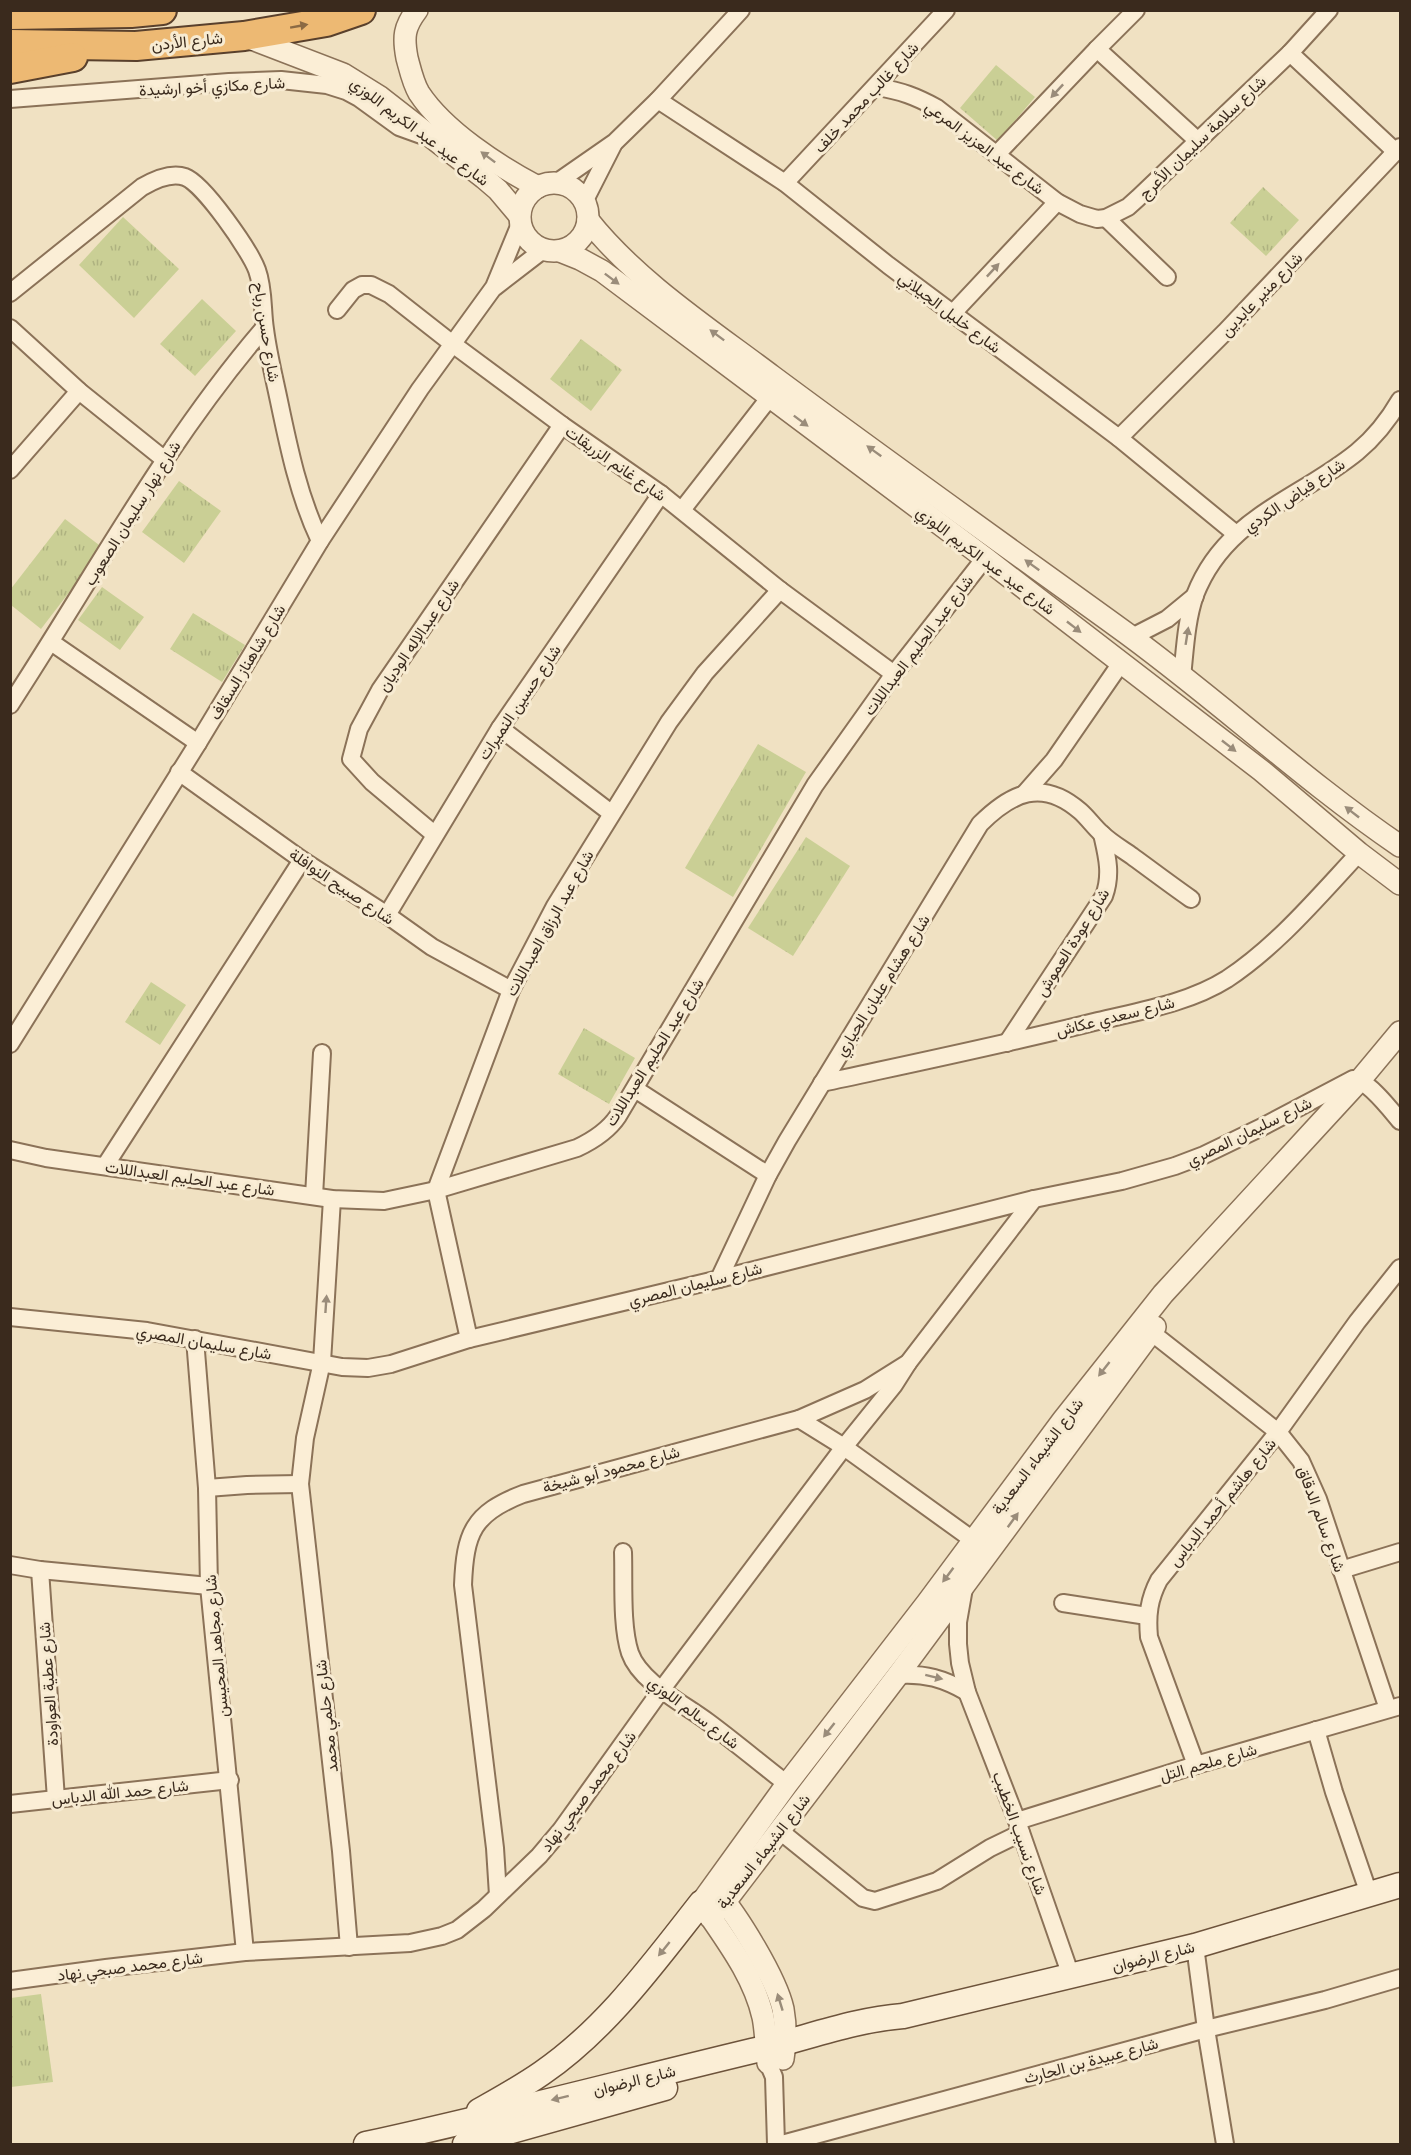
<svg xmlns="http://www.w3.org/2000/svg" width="1411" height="2155" viewBox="0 0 1411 2155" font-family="'Noto Serif',Vazirmatn,serif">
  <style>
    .grass { fill: url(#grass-tufts) }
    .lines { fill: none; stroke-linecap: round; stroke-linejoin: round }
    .minor-casing { stroke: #8b7258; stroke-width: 20 }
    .tertiary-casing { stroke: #8b7258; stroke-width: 24 }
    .secondary-casing { stroke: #6d533b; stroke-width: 27 }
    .trunk-casing { stroke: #59402c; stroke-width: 32 }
    .minor { stroke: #fbeed6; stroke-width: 16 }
    .tertiary { stroke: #fbeed6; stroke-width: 21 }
    .secondary { stroke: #fbeed6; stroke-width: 24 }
    .trunk { stroke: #edb973; stroke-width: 28 }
    .oneway { fill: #8b6a44 }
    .oneway2 { fill: #9a8c7a }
    .labels { text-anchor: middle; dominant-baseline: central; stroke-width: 6; stroke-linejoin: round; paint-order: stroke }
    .street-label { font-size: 16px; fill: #3a2a1d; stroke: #f7ebd2 }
  </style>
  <defs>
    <pattern id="grass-tufts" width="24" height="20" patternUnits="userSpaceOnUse" patternTransform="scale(1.5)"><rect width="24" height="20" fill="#cacf95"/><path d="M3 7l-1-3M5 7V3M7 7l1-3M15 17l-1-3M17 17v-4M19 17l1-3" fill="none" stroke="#aeb280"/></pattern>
  </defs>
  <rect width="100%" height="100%" fill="#f0e1c2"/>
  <g class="grass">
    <polygon points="996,65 1035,97 998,141 960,108"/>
    <polygon points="1263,187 1299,220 1266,256 1230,223"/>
    <polygon points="123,217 179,269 134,318 79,265"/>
    <polygon points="202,299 236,331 195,376 160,344"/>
    <polygon points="581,339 622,370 591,411 550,379"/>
    <polygon points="179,481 221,511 184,563 142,532"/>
    <polygon points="65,519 103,548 41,629 11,605 10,590"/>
    <polygon points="102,587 144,617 120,650 78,620"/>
    <polygon points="193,613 245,645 222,682 170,649"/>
    <polygon points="758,744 806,772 733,897 685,868"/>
    <polygon points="806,837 850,866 793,956 748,928"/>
    <polygon points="151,982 186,1005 160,1045 125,1022"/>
    <polygon points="584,1028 635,1058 609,1104 558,1074"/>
    <polygon points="41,1994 53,2082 11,2087 11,1998"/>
  </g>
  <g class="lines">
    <g class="minor-casing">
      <g id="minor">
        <polyline points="1097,49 1198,141"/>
        <polyline points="1290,53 1396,152"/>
        <path d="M877,87C901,91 915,96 937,108L1057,202L1080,214L1097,219L1106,218L1128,207L1138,198L1290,53L1329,10"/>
        <polyline points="10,99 229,82 281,80 327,85 346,91 359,98 399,127 424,136"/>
        <polyline points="658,100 785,183 888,265 1119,438 1236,534"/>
        <polyline points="997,154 1097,49 1136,10"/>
        <polyline points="556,183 615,142 658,100 741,10"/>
        <polyline points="785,183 946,10"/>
        <polyline points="584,202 613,145"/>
        <polyline points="1106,218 1167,277"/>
        <polyline points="495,287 543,250"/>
        <path d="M10,293L142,187C154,180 171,172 185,177C204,184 250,251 257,270C264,289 262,310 265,329C268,353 274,377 279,401C289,449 299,497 320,541"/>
        <polyline points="337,310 353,290 362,285 371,285 389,294 454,345 562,425 661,494 780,590 894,674"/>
        <polyline points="953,313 1057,202"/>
        <polyline points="10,328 79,391 165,460"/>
        <polyline points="1119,438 1225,332 1400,147"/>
        <polyline points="10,470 79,391"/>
        <polyline points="682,510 770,397"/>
        <polyline points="1132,637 1167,619 1195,596"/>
        <polyline points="51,642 198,743"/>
        <path d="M1182,677C1185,650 1186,621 1195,595C1225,517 1298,500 1357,452C1374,438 1389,419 1400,400"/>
        <path d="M10,705C93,578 165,443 264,328"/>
        <polyline points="500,728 611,813"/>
        <polyline points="179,772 302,860 387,915 432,947 511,990"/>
        <polyline points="1025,793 1054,760 1121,663"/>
        <polyline points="434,834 372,782 351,759 359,729 380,690 562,425"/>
        <polyline points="387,915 500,728 661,494"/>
        <path d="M1007,1043L1104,896C1112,874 1107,856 1102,834"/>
        <polyline points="10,1044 198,743 320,541 420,389 494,287 520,224"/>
        <path d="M822,1083C914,1063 1006,1044 1098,1021C1140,1011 1189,1003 1227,979C1278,945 1317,898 1359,853"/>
        <polyline points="635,1089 768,1175"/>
        <path d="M10,1150L46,1158L332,1199L384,1201L436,1190L577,1148C594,1140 608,1131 618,1116L815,785L894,674L985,558"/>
        <polyline points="105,1166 302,860"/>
        <polyline points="314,1196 322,1053"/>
        <polyline points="332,1199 322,1362 305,1438 300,1484 341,1851 349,1947"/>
        <path d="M719,1279L768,1175L787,1141L980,824C1011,793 1042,778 1080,811C1088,818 1094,827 1102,834C1110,842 1122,849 1132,856C1151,870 1171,885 1191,899"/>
        <path d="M10,1317L147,1331L342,1367L368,1368L391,1364L469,1339L719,1279L1034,1199L1122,1181L1175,1166L1204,1155L1262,1127L1353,1079C1368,1080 1390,1109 1400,1121"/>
        <polyline points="1142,1325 1278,1432 1301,1461 1318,1499 1388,1709"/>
        <polyline points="195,1339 207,1488 209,1586 245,1952"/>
        <polyline points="469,1339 436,1190 511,990 555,906 669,722 705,673 780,590"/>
        <polyline points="799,1419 844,1447 973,1540"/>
        <polyline points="207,1488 247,1485 300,1484"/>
        <path d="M623,1552C624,1581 621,1626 630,1653C640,1682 684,1704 708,1722C735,1742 761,1764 787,1784"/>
        <polyline points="10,1565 40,1570 209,1586"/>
        <polyline points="40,1570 56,1799"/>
        <polyline points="1341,1570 1400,1552"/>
        <polyline points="964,1588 958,1622 958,1644 960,1663 967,1692 1017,1821 1071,1976"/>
        <polyline points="1063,1603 1147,1616"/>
        <path d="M898,1675C925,1673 944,1679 967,1692"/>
        <polyline points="1316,1730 1334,1792 1369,1894"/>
        <path d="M1196,1765L1149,1637C1147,1615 1149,1599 1159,1580L1278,1432L1357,1322L1400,1268"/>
        <polyline points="10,1804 230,1780"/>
        <polyline points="1017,1821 1196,1765 1400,1706"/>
        <polyline points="780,1831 863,1898 875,1901 937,1881 990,1848 1021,1833"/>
        <path d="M498,1895L495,1848L463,1585C465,1533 473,1513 523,1494L799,1419L865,1390L908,1363L1034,1199"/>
        <polyline points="1195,1946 1206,2029 1225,2144"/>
        <polyline points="10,1981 106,1968 245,1952 410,1943 442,1936 457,1930 484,1909 539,1856 561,1830 662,1689 844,1447 894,1385 908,1363"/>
        <polyline points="768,2063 774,2077 776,2144"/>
        <polyline points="782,2144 1206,2029 1325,2000 1400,1978"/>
      </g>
    </g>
    <g class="tertiary-casing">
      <g id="tertiary">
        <path d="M417,10C404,27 403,37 407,58C410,69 413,83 419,93C444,131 498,166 538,187"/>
        <polyline points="244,36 343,74 380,97 484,178 498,190 519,215"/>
        <circle cx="554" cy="217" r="34"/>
        <path d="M588,220C635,280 711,330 772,376C885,460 1000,542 1115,625C1213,695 1300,778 1400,846"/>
        <polyline points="560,251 580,259 602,271 985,558 1262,771 1359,853 1400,884"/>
        <path d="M717,1892C738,1916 776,1978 783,2009C786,2026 786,2042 783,2059"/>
        <polyline points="710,1917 725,1902 898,1675 1155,1327"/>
        <path d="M768,2063C766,2048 766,2032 763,2017C753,1974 725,1939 701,1903L787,1784L927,1603L1063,1420L1163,1294L1360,1080L1400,1032"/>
      </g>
    </g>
    <g class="secondary-casing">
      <g id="secondary">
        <path d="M479,2111C500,2099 522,2087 542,2073C606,2029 653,1964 701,1903"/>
        <path d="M366,2144C495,2116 623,2082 752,2051C802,2040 851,2020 903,2016L1195,1946L1400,1885"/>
        <polyline points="465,2144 665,2088"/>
      </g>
    </g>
    <g class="trunk-casing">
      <g id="trunk">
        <polyline points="10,15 131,13 162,10"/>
        <polyline points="10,44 136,46 244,36 326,22 361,10"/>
        <polyline points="10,69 73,57"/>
      </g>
    </g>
    <use href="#minor" class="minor"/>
    <use href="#tertiary" class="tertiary"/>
    <use href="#secondary" class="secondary"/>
    <use href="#trunk" class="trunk"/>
  </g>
  <defs><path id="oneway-solid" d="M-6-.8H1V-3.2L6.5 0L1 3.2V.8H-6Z" transform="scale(1.5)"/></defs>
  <use class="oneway" href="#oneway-solid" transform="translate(299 26) rotate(-10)"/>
  <g class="oneway2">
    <use href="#oneway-solid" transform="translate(1057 91) rotate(133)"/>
    <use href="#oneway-solid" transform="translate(488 157) rotate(-143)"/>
    <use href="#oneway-solid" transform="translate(993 270) rotate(-47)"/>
    <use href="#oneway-solid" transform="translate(612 279) rotate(37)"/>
    <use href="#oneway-solid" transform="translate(717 335) rotate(-143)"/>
    <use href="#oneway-solid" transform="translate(801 421) rotate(37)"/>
    <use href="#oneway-solid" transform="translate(874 451) rotate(-144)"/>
    <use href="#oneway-solid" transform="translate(1032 565) rotate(-144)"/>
    <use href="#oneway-solid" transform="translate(1074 627) rotate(38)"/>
    <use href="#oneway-solid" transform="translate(1187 636) rotate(-81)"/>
    <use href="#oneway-solid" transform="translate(1229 746) rotate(38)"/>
    <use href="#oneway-solid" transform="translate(1352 812) rotate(-142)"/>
    <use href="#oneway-solid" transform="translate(326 1304) rotate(-86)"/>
    <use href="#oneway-solid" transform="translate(1104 1369) rotate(128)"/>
    <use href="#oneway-solid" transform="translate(1013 1520) rotate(-54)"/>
    <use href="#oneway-solid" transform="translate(948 1575) rotate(127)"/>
    <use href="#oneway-solid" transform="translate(934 1677) rotate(14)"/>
    <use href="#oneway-solid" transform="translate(829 1730) rotate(128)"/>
    <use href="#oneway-solid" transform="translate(664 1949) rotate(129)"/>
    <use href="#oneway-solid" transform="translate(780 2002) rotate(-107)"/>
    <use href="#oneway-solid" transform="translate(560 2098) rotate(166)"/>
  </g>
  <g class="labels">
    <g class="street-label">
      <text transform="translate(187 41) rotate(-6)">شارع الأردن</text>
      <text transform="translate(212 86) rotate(-3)">شارع مكازي أخو ارشيدة</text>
      <text transform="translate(866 97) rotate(-47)">شارع غالب محمد خلف</text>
      <text transform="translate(420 131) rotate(37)">شارع عيد عبد الكريم اللوزي</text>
      <text transform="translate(1202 137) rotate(-44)">شارع سلامة سليمان الأعرج</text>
      <text transform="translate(985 147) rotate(37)">شارع عبد العزيز المرعي</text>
      <text transform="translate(1261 294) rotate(-46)">شارع منير عابدين</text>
      <text transform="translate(950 312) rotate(37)">شارع خليل الجيلاني</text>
      <text transform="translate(267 332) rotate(81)">شارع حسن رباح</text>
      <text transform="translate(616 463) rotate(35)">شارع غانم الزريقات</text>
      <text transform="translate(1294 495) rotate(-34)">شارع فياض الكردي</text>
      <text transform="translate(132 513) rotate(-58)">شارع نهار سليمان الصعوب</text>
      <text transform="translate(986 560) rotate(37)">شارع عيد عبد الكريم اللوزي</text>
      <text transform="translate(418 635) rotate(-56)">شارع عبدالإله الوديان</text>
      <text transform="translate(918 645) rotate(-53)">شارع عبد الحليم العبداللات</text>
      <text transform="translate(247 662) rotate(-59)">شارع شاهناز السقاف</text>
      <text transform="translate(519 702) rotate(-56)">شارع حسين النميرات</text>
      <text transform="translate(342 886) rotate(34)">شارع صبيح النوافلة</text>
      <text transform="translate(549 923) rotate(-61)">شارع عبد الرزاق العبداللات</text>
      <text transform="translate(1072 942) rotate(-58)">شارع عودة العموش</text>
      <text transform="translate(882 985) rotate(-58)">شارع هشام عليان الحياري</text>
      <text transform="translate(1115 1016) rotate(-14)">شارع سعدي عكاش</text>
      <text transform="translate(654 1052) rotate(-58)">شارع عبد الحليم العبداللات</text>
      <text transform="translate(1249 1131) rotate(-26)">شارع سليمان المصري</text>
      <text transform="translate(190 1178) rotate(8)">شارع عبد الحليم العبداللات</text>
      <text transform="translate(695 1284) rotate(-14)">شارع سليمان المصري</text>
      <text transform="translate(204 1342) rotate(10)">شارع سليمان المصري</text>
      <text transform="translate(1037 1456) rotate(-53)">شارع الشيماء السعدية</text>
      <text transform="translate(611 1469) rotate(-15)">شارع محمود أبو شيخة</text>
      <text transform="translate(1222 1502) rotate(-51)">شارع هاشم أحمد الدباس</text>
      <text transform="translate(1322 1519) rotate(70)">شارع سالم الدقاق</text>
      <text transform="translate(216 1646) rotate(-95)">شارع مجاهد المحيسن</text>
      <text transform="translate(48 1684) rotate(-94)">شارع عطية العواودة</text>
      <text transform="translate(694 1712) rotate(37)">شارع سالم اللوزي</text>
      <text transform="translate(326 1716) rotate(-96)">شارع حلمي محمد</text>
      <text transform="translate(1208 1762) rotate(-16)">شارع ملحم التل</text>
      <text transform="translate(588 1791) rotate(-53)">شارع محمد صبحي نهاد</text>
      <text transform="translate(120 1792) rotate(-6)">شارع حمد الله الدباس</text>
      <text transform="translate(1020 1833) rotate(70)">شارع نسيب الخطيب</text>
      <text transform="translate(763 1851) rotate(-52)">شارع الشيماء السعدية</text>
      <text transform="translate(1153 1956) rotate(-14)">شارع الرضوان</text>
      <text transform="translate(130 1966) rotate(-7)">شارع محمد صبحي نهاد</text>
      <text transform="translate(1091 2060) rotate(-15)">شارع عبيدة بن الحارث</text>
      <text transform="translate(634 2080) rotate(-14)">شارع الرضوان</text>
    </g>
  </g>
  <rect width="1411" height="2155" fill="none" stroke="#3a2a1d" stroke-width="24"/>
</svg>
